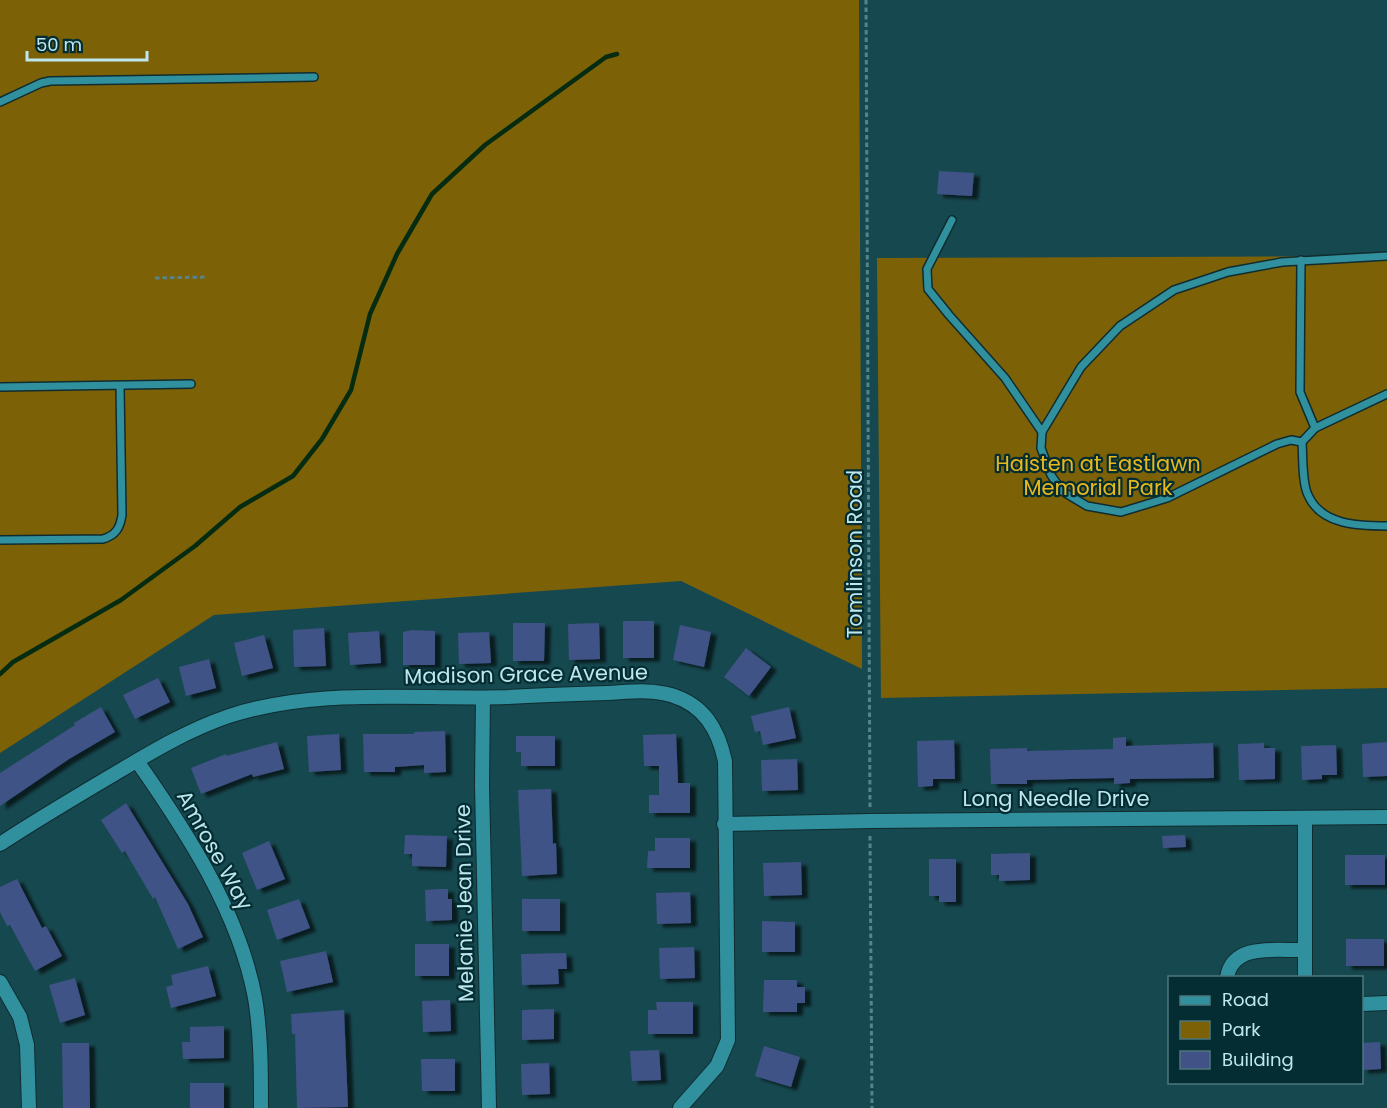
<svg xmlns="http://www.w3.org/2000/svg" width="1387" height="1108" viewBox="0 0 1387 1108" font-family="Poppins,sans-serif">
  <style>
    .green { fill: #7d6107 }
    .lines { fill: none; stroke-linecap: round; stroke-linejoin: round }
    .stream { stroke: #052c10; stroke-width: 4.5 }
    .building { fill: #405286; filter: url(#shadow) }
    .service-casing { stroke: #0f2c30; stroke-width: 10 }
    .minor-casing { stroke: #0f2c30; stroke-width: 16 }
    .path { stroke: #55848b; stroke-width: 3; stroke-dasharray: 4.5 3; stroke-linecap: butt }
    .service { stroke: #31909e; stroke-width: 7 }
    .minor { stroke: #31909e; stroke-width: 14 }
    .labels { text-anchor: middle; dominant-baseline: central; stroke-width: 4.5; stroke-linejoin: round; paint-order: stroke }
    .park-label { font-size: 21px; fill: #e8b81b; stroke: #032d33 }
    .street-label { font-size: 21px; fill: #bde6ed; stroke: #032d33 }
  </style>
  <defs>
    <filter id="shadow"><feDropShadow dx="6" dy="3.5" stdDeviation="1.5" flood-color="#0009"/></filter>
  </defs>
  <rect width="100%" height="100%" fill="#16484f"/>
  <g class="green">
    <polygon points="0,0 859,0 862,669 681,581 214,615 0,753"/>
    <polygon points="1387,256 1387,688 881,698 877,258"/>
  </g>
  <g class="lines">
    <polyline class="stream" points="0,674 13,662 121,600 195,546 240,507 293,476 322,439 351,390 370,314 397,254 432,194 485,145 606,57 617,54"/>
  </g>
  <g class="building">
    <polygon points="939,171 974,173 972,196 937,194"/>
    <rect x="623" y="621" width="31" height="37"/>
    <polygon points="513,623 545,623 544,661 513,661"/>
    <polygon points="599,623 600,659 569,660 568,624"/>
    <polygon points="680,625 711,632 704,667 673,660"/>
    <polygon points="324,628 326,666 294,667 293,630"/>
    <polygon points="412,630 435,631 435,665 403,665 403,632"/>
    <polygon points="379,631 381,663 350,665 348,633"/>
    <polygon points="489,632 491,663 459,664 458,633"/>
    <polygon points="264,635 273,668 242,676 234,643"/>
    <polygon points="746,648 771,667 749,696 724,677"/>
    <polygon points="209,659 216,688 186,696 179,667"/>
    <polygon points="158,678 170,702 135,719 123,695"/>
    <polygon points="101,707 115,732 69,759 0,806 0,773 75,725 74,723"/>
    <polygon points="789,707 796,738 763,745 760,731 755,732 751,716"/>
    <polygon points="445,731 446,772 424,773 424,765 395,767 395,772 364,772 363,734 414,734 414,732"/>
    <polygon points="339,734 341,770 309,772 307,736"/>
    <polygon points="676,734 678,783 690,783 690,813 649,813 649,795 659,795 659,766 644,766 643,735"/>
    <polygon points="516,736 555,736 555,766 521,766 521,752 516,752"/>
    <polygon points="1126,737 1126,746 1213,743 1214,778 1130,779 1130,783 1114,784 1114,778 1027,780 1027,784 991,784 990,749 1027,748 1027,751 1113,749 1113,738"/>
    <polygon points="954,740 955,779 933,779 933,786 918,787 917,741"/>
    <polygon points="277,742 284,769 253,777 252,774 201,794 191,768 226,754 226,756"/>
    <polygon points="1387,742 1387,776 1363,777 1362,744"/>
    <polygon points="1264,743 1264,748 1275,748 1275,779 1239,780 1238,744"/>
    <polygon points="1336,745 1337,775 1322,775 1322,779 1302,780 1301,746"/>
    <polygon points="797,759 798,790 762,791 761,760"/>
    <polygon points="551,789 553,844 556,843 557,874 522,876 518,790"/>
    <polygon points="126,803 188,904 203,937 178,949 155,897 153,899 125,851 122,853 101,820"/>
    <polygon points="405,835 447,836 446,867 412,866 412,854 404,854"/>
    <polygon points="1185,835 1186,847 1163,848 1162,836"/>
    <polygon points="655,838 690,838 690,868 647,868 648,851 655,851"/>
    <polygon points="269,841 285,879 257,890 242,853"/>
    <polygon points="1030,853 1030,880 999,881 999,875 991,875 991,854"/>
    <rect x="1345" y="855" width="40" height="30"/>
    <polygon points="929,859 956,859 956,902 939,902 939,896 929,896"/>
    <polygon points="801,862 802,895 764,896 763,863"/>
    <polygon points="17,879 42,928 46,926 62,956 35,971 10,925 7,926 0,912 0,887"/>
    <polygon points="440,889 448,889 448,899 452,899 452,920 426,921 425,890"/>
    <polygon points="690,892 691,923 657,924 656,893"/>
    <polygon points="299,899 310,928 277,940 267,910"/>
    <rect x="522" y="899" width="38" height="32"/>
    <polygon points="762,921 795,922 795,952 762,952"/>
    <rect x="1346" y="939" width="38" height="27"/>
    <rect x="415" y="944" width="34" height="32"/>
    <polygon points="694,947 695,978 660,979 659,948"/>
    <polygon points="326,951 333,982 287,992 280,961"/>
    <polygon points="566,953 567,969 558,969 559,984 522,985 521,954"/>
    <polygon points="208,966 216,996 171,1008 166,987 173,985 171,975"/>
    <polygon points="75,978 85,1015 60,1023 49,985"/>
    <polygon points="764,980 797,980 797,987 805,987 805,1003 797,1003 797,1012 763,1012"/>
    <polygon points="450,1000 451,1031 423,1032 422,1001"/>
    <polygon points="656,1002 693,1002 693,1034 648,1034 648,1010 657,1010"/>
    <polygon points="554,1009 554,1039 522,1040 522,1010"/>
    <polygon points="344,1010 348,1107 297,1108 295,1034 292,1034 291,1014"/>
    <polygon points="224,1026 224,1058 183,1059 182,1042 190,1042 190,1027"/>
    <polygon points="1380,1042 1381,1069 1362,1070 1362,1043"/>
    <polygon points="62,1043 89,1043 90,1108 63,1108"/>
    <polygon points="764,1046 800,1057 791,1087 755,1076"/>
    <polygon points="659,1050 661,1080 632,1081 630,1051"/>
    <polygon points="421,1059 455,1059 455,1091 422,1091"/>
    <polygon points="549,1063 550,1094 522,1095 521,1064"/>
    <rect x="190" y="1083" width="34" height="25"/>
  </g>
  <g class="lines">
    <g class="service-casing">
      <g id="service">
        <polyline points="0,102 41,83 50,81 314,77"/>
        <polyline points="952,220 927,269 928,289 949,315 1005,378 1042,432 1081,367 1120,326 1174,290 1228,272 1282,262 1387,256"/>
        <polyline points="0,387 191,384"/>
        <polyline points="1315,428 1387,394"/>
        <polyline points="1042,432 1041,448 1051,475 1062,491 1087,506 1121,512 1167,498 1277,444 1291,440 1302,442 1315,428 1300,392 1301,260"/>
        <path d="M1302,442C1303,457 1302,483 1308,495C1321,525 1358,526 1387,526"/>
        <path d="M0,540L103,539C116,535 120,528 122,515L120,386"/>
      </g>
    </g>
    <g class="minor-casing">
      <g id="minor">
        <polyline points="483,698 482,785 489,1108"/>
        <path d="M137,761C186,831 239,912 255,998C261,1034 261,1071 261,1108"/>
        <polyline points="724,824 870,821 1387,817"/>
        <path d="M0,844C38,819 77,796 116,773C153,751 188,730 229,716C318,687 416,700 508,697C542,695 575,694 608,693C629,692 651,689 671,695C704,705 718,729 725,761L728,1040L717,1066L680,1108"/>
        <path d="M1227,978C1232,942 1278,951 1304,950"/>
        <polyline points="1305,978 1305,818"/>
        <polyline points="0,982 20,1017 27,1045 29,1108"/>
        <polyline points="1362,1004 1387,1003"/>
      </g>
    </g>
    <g class="path">
      <polyline points="866,0 870,808"/>
      <polyline points="155,278 207,277"/>
      <polyline points="870,836 872,1108"/>
    </g>
    <use href="#service" class="service"/>
    <use href="#minor" class="minor"/>
  </g>
  <g class="labels">
    <g class="park-label">
      <text x="1098" y="463">Haisten at Eastlawn<tspan x="1098" dy="24">Memorial Park</tspan></text>
    </g>
    <g class="street-label">
      <text transform="translate(854 554) rotate(-90)">Tomlinson Road</text>
      <text transform="translate(526 674) rotate(-1)">Madison Grace Avenue</text>
      <text x="1056" y="798">Long Needle Drive</text>
      <text transform="translate(215 850) rotate(61)">Amrose Way</text>
      <text transform="translate(464 903) rotate(-91)">Melanie Jean Drive</text>
    </g>
  </g>
  <rect x="1168" y="976" width="195" height="108" fill="#032d33" stroke="#4d777d" stroke-width="1.5"/>
  <rect x="1180" y="996" width="30" height="9" fill="#31909e" stroke="#4d777d" stroke-width="1.5"/>
  <text x="1222" y="1006" font-size="18" fill="#bde6ed">Road</text>
  <rect x="1180" y="1021" width="30" height="18" fill="#7d6107" stroke="#4d777d" stroke-width="1.5"/>
  <text x="1222" y="1036" font-size="18" fill="#bde6ed">Park</text>
  <rect x="1180" y="1051" width="30" height="18" fill="#405286" stroke="#4d777d" stroke-width="1.5"/>
  <text x="1222" y="1066" font-size="18" fill="#bde6ed">Building</text>
  <path d="M27 51v9h120v-9" fill="none" stroke="#bde6ed" stroke-width="3"/>
  <text x="36" y="51" font-size="18" fill="#bde6ed" stroke="#032d33" stroke-width="4.5" paint-order="stroke">50 m</text>
</svg>
